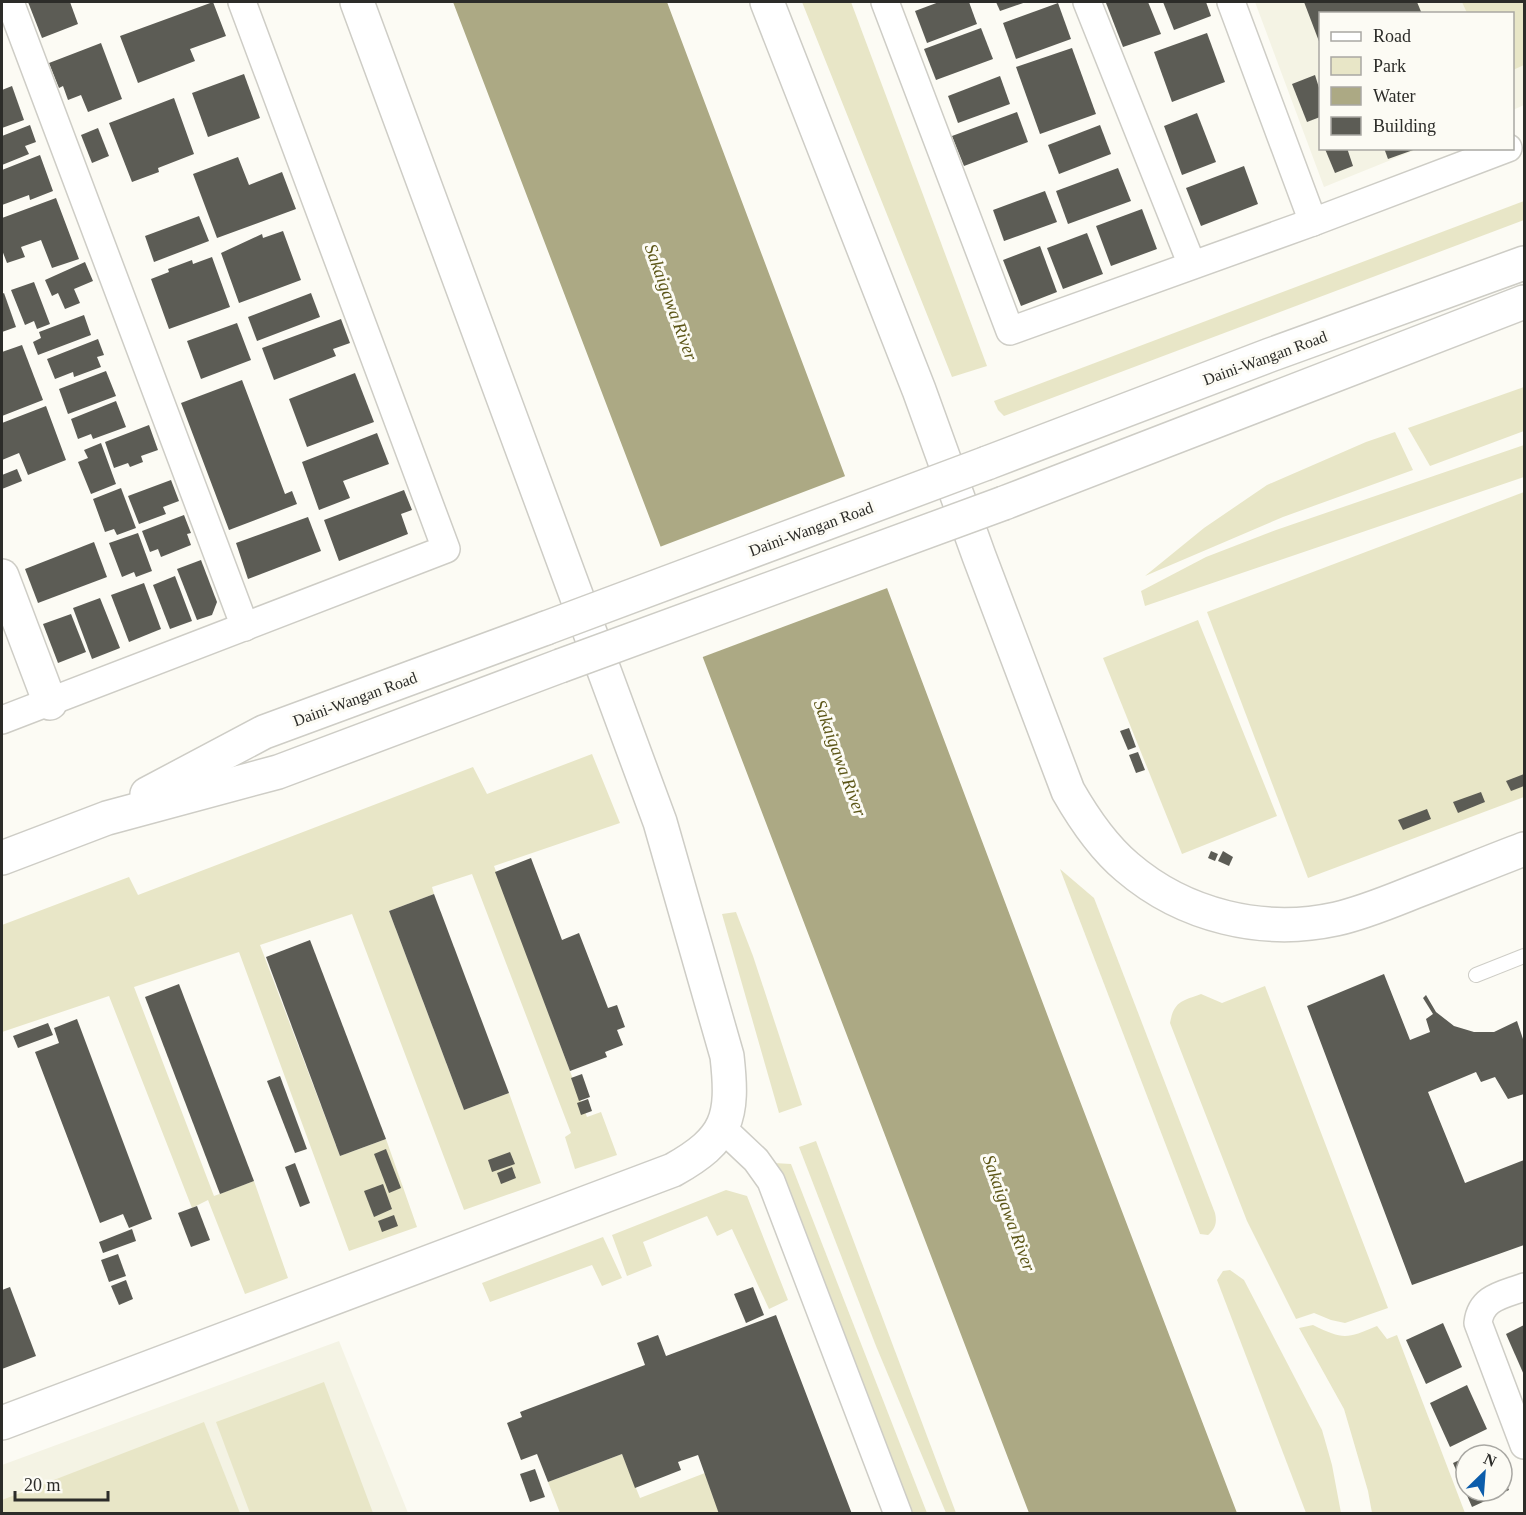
<svg xmlns="http://www.w3.org/2000/svg" width="1526" height="1515" viewBox="0 0 1526 1515" font-family="Georgia,serif">
  <style>
    .built { fill: #f4f3e4 }
    .green { fill: #e8e6c7 }
    .water { fill: #aca984 }
    .pier { fill: #fcfbf4 }
    .building { fill: #5c5c55 }
    .lines { fill: none; stroke-linecap: round; stroke-linejoin: round }
    .lane-casing { stroke: #cecdc6; stroke-width: 16 }
    .street-casing { stroke: #cecdc6; stroke-width: 30 }
    .secondary-casing { stroke: #cecdc6; stroke-width: 36 }
    .lane { stroke: #fff; stroke-width: 14 }
    .street { stroke: #fff; stroke-width: 27 }
    .secondary { stroke: #fff; stroke-width: 33 }
    .secondary-bridge-casing { stroke: #cecdc6; stroke-width: 36; stroke-linecap: butt }
    .secondary-bridge { stroke: #fff; stroke-width: 33 }
    .labels { text-anchor: middle; dominant-baseline: central; stroke-width: 6; stroke-linejoin: round; paint-order: stroke }
    .street-label { font-size: 16px; fill: #2c2c29; stroke: #fcfbf4 }
    .water-label { font-size: 18px; font-style: italic; fill: #5b5516; stroke: #fcfbf4 }
  </style>
  <rect width="100%" height="100%" fill="#fcfbf4"/>
  <g class="built">
    <polygon points="1255,2 1524,2 1524,105 1513,110 1512,14 1320,14 1320,148 1418,149 1324,187"/>
    <polygon points="339,1341 408,1513 2,1514 2,1465"/>
  </g>
  <g class="green">
    <polygon points="802,2 851,2 987,366 952,377"/>
    <polygon points="1462,2 1524,2 1524,65 1513,70 1512,14 1467,13"/>
    <polygon points="1524,201 1524,220 1004,416 998,410 994,401"/>
    <polygon points="1524,387 1524,431 1430,466 1408,428"/>
    <polygon points="1395,432 1413,470 1283,517 1145,576 1204,528 1267,485 1366,442"/>
    <polygon points="1524,445 1524,477 1145,606 1141,591 1206,557 1276,530"/>
    <polygon points="1524,492 1524,797 1308,878 1207,612"/>
    <polygon points="1198,620 1277,816 1182,854 1103,658"/>
    <polygon points="592,754 620,823 494,866 587,1117 601,1112 617,1155 575,1169 565,1137 571,1133 472,874 432,887 434,894 389,911 464,1110 509,1093 541,1183 464,1210 352,914 260,945 340,1156 386,1139 417,1227 349,1251 239,952 134,987 214,1196 254,1181 288,1278 245,1294 208,1200 192,1208 109,996 2,1032 2,925 129,877 138,895 473,767 487,794"/>
    <path d="M1060,869L1094,898L1215,1213C1217,1222 1216,1228 1208,1235L1200,1234Z"/>
    <polygon points="736,912 753,956 802,1105 779,1113 722,914"/>
    <path d="M1265,986L1388,1308L1345,1323L1331,1320L1314,1313L1296,1319L1247,1221L1170,1023C1174,1001 1182,1001 1201,994L1222,1003Z"/>
    <polygon points="816,1141 956,1513 946,1513 876,1346 799,1147"/>
    <polygon points="774,1163 791,1164 927,1513 908,1513"/>
    <polygon points="726,1190 747,1196 788,1300 769,1309 732,1229 717,1236 707,1216 643,1242 652,1266 627,1276 612,1235"/>
    <polygon points="603,1237 622,1278 602,1286 592,1265 490,1302 482,1283"/>
    <polygon points="1230,1270 1244,1280 1322,1430 1332,1465 1341,1513 1306,1513 1217,1280 1223,1271"/>
    <path d="M1313,1325C1344,1340 1346,1339 1377,1326L1387,1339L1397,1335L1465,1513H1372L1368,1491L1344,1409L1299,1328Z"/>
    <polygon points="324,1382 373,1513 250,1513 216,1422"/>
    <polygon points="204,1422 240,1513 2,1513 2,1500"/>
    <polygon points="622,1454 640,1498 705,1473 719,1513 560,1513 548,1482"/>
  </g>
  <polygon class="water" points="453,2 667,2 1059,1046 1237,1513 1029,1513"/>
  <polygon class="pier" points="848,475 890,587 700,658 657,548"/>
  <g class="building">
    <polygon points="28,2 70,2 78,24 42,38"/>
    <polygon points="213,2 226,36 190,49 195,61 138,83 120,36"/>
    <polygon points="939,2 969,2 977,24 927,43 915,11"/>
    <polygon points="996,2 1026,2 1000,11"/>
    <polygon points="1110,2 1148,2 1161,34 1123,47 1106,3"/>
    <polygon points="1163,2 1206,2 1211,16 1174,30"/>
    <polygon points="1304,2 1417,2 1422,14 1320,14 1320,44"/>
    <polygon points="1058,3 1071,39 1016,59 1003,23"/>
    <polygon points="981,28 993,59 936,80 924,49"/>
    <polygon points="1207,33 1225,82 1172,102 1154,52"/>
    <polygon points="101,43 122,99 88,112 81,95 68,100 63,86 59,88 49,63"/>
    <polygon points="1072,48 1096,114 1040,134 1016,67"/>
    <polygon points="244,74 260,118 208,137 192,93"/>
    <polygon points="1315,75 1320,91 1320,117 1307,122 1292,84"/>
    <polygon points="1000,76 1010,104 958,123 948,96"/>
    <polygon points="12,86 24,120 2,128 2,90"/>
    <polygon points="174,98 194,154 158,168 159,172 132,182 109,123"/>
    <polygon points="1017,112 1028,142 964,166 952,136"/>
    <polygon points="1197,113 1216,162 1182,175 1164,126"/>
    <polygon points="30,125 36,142 25,146 29,154 2,165 2,136"/>
    <polygon points="1100,125 1111,154 1059,174 1048,145"/>
    <polygon points="98,128 109,156 92,163 81,135"/>
    <polygon points="1347,148 1353,166 1335,173 1325,149"/>
    <polygon points="1384,148 1416,148 1416,149 1388,159"/>
    <polygon points="40,155 53,191 30,200 29,195 2,205 2,170"/>
    <polygon points="238,157 249,185 282,172 296,209 217,238 193,174"/>
    <polygon points="1244,166 1258,204 1201,226 1186,188"/>
    <polygon points="1118,168 1131,201 1068,224 1056,191"/>
    <polygon points="1045,191 1057,222 1004,241 993,210"/>
    <polygon points="56,198 79,259 52,268 41,240 21,247 25,257 7,263 2,250 2,218"/>
    <polygon points="1142,209 1157,249 1111,266 1096,226"/>
    <polygon points="199,216 209,241 154,262 145,236"/>
    <polygon points="283,231 301,280 239,303 221,253 262,234 263,238"/>
    <polygon points="1087,233 1103,274 1063,289 1047,248"/>
    <polygon points="1040,246 1057,292 1021,306 1003,260"/>
    <polygon points="212,257 230,307 169,329 151,279 169,272 168,269 192,260 193,264"/>
    <polygon points="85,262 93,281 74,289 80,303 65,309 58,293 52,296 45,280"/>
    <polygon points="34,282 50,324 37,329 34,321 25,325 11,290"/>
    <polygon points="4,293 16,327 2,332 2,294"/>
    <polygon points="311,293 320,317 257,341 248,317"/>
    <polygon points="84,315 91,335 38,355 33,342 41,338 39,332"/>
    <polygon points="341,319 350,343 333,349 336,356 274,380 262,348"/>
    <polygon points="237,323 251,360 201,379 187,341"/>
    <polygon points="98,339 104,355 97,357 101,367 74,377 73,372 55,379 47,359"/>
    <polygon points="22,345 43,400 2,416 2,352"/>
    <polygon points="106,371 116,396 68,414 59,389"/>
    <polygon points="355,373 374,422 307,447 289,399"/>
    <polygon points="242,380 285,494 292,491 297,504 229,530 181,403"/>
    <polygon points="116,401 126,427 93,439 91,434 78,439 71,419"/>
    <polygon points="46,406 66,460 28,475 19,453 2,460 2,423"/>
    <polygon points="149,425 158,450 141,456 143,462 130,467 128,463 114,468 105,442"/>
    <polygon points="377,433 389,464 343,481 350,498 319,510 302,462"/>
    <polygon points="101,443 116,484 91,494 78,462 88,458 84,450"/>
    <polygon points="17,469 22,481 2,489 2,475"/>
    <polygon points="171,480 179,501 163,507 166,514 139,524 128,496"/>
    <polygon points="121,488 136,528 117,535 114,529 105,532 93,499"/>
    <polygon points="404,490 412,510 401,514 408,534 339,561 324,520"/>
    <polygon points="184,515 191,533 187,534 191,545 161,557 158,549 150,552 142,531"/>
    <polygon points="308,517 321,551 248,579 236,543"/>
    <polygon points="138,533 152,571 136,577 134,572 122,577 109,543"/>
    <polygon points="94,542 107,577 38,603 25,569"/>
    <polygon points="201,560 217,602 212,615 197,620 177,569"/>
    <polygon points="175,576 192,621 170,629 153,585"/>
    <polygon points="144,583 161,629 129,642 111,595"/>
    <polygon points="100,598 120,648 92,659 73,608"/>
    <polygon points="71,614 86,652 58,663 43,624"/>
    <polygon points="1129,728 1136,747 1128,750 1120,731"/>
    <polygon points="1138,752 1145,770 1136,773 1129,755"/>
    <polygon points="1524,774 1524,786 1511,791 1506,781"/>
    <polygon points="1481,792 1485,802 1458,813 1453,802"/>
    <polygon points="1427,809 1431,819 1403,830 1398,820"/>
    <polygon points="1211,851 1218,854 1215,861 1208,858"/>
    <polygon points="1223,851 1233,857 1229,866 1218,861"/>
    <polygon points="531,858 562,940 579,933 608,1008 617,1005 625,1027 617,1030 623,1045 605,1052 607,1057 570,1071 495,872"/>
    <polygon points="434,894 509,1093 464,1110 389,911"/>
    <polygon points="310,940 386,1139 340,1156 266,957"/>
    <polygon points="1384,974 1410,1040 1430,1032 1426,1019 1433,1014 1423,998 1426,995 1436,1012 1454,1026 1474,1032 1494,1032 1517,1021 1524,1042 1524,1094 1508,1099 1495,1077 1481,1082 1476,1072 1428,1092 1465,1183 1524,1160 1524,1245 1412,1285 1307,1006"/>
    <polygon points="179,984 254,1181 220,1194 145,997"/>
    <polygon points="77,1019 152,1219 129,1228 123,1214 100,1223 35,1052 59,1043 54,1028"/>
    <polygon points="48,1023 53,1035 18,1048 13,1036"/>
    <polygon points="582,1074 590,1097 579,1101 571,1078"/>
    <polygon points="280,1076 307,1149 295,1153 267,1081"/>
    <polygon points="588,1099 592,1111 581,1115 577,1103"/>
    <polygon points="386,1149 401,1188 389,1193 374,1154"/>
    <polygon points="510,1152 515,1164 492,1172 488,1160"/>
    <polygon points="295,1163 310,1203 300,1207 285,1167"/>
    <polygon points="512,1167 516,1178 501,1184 497,1173"/>
    <polygon points="383,1184 392,1209 374,1217 364,1191"/>
    <polygon points="197,1206 210,1240 191,1247 178,1213"/>
    <polygon points="394,1215 398,1226 382,1232 378,1221"/>
    <polygon points="132,1229 136,1241 103,1253 99,1242"/>
    <polygon points="118,1254 126,1276 109,1282 101,1260"/>
    <polygon points="126,1280 133,1299 119,1305 111,1286"/>
    <polygon points="10,1287 36,1356 2,1369 2,1290"/>
    <polygon points="753,1287 764,1315 746,1323 734,1294"/>
    <polygon points="776,1315 852,1514 719,1514 698,1455 678,1462 681,1470 635,1488 622,1454 548,1482 537,1454 521,1460 507,1423 522,1417 520,1412 645,1365 637,1343 658,1335 666,1356"/>
    <polygon points="1443,1323 1462,1367 1426,1384 1406,1340"/>
    <polygon points="1524,1325 1524,1375 1506,1334"/>
    <polygon points="1467,1385 1487,1429 1450,1447 1430,1403"/>
    <polygon points="1490,1446 1494,1455 1470,1455"/>
    <polygon points="1466,1457 1466,1491 1502,1491 1502,1474 1509,1490 1472,1507 1453,1463"/>
    <polygon points="535,1469 545,1497 530,1502 520,1474"/>
  </g>
  <g class="lines">
    <g class="lane-casing">
      <polyline id="lane" points="1476,975 1524,956"/>
    </g>
    <g class="street-casing">
      <g id="street">
        <polyline points="10,2 245,627"/>
        <polyline points="885,2 1010,331 1313,222 1508,148"/>
        <polyline points="1087,2 1192,265"/>
        <polyline points="1231,2 1313,222"/>
        <polyline points="2,720 446,549 242,2"/>
        <polyline points="721,1127 756,1160 771,1181 898,1514"/>
        <path d="M1524,1287C1503,1295 1481,1297 1478,1323L1524,1445"/>
      </g>
    </g>
    <g class="secondary-casing">
      <g id="secondary">
        <path d="M767,2L919,390L979,556L1068,791C1084,819 1102,846 1127,867C1184,916 1263,935 1336,919C1363,913 1389,902 1414,892C1451,878 1487,863 1524,849"/>
        <polyline points="987,463 1270,355 1524,263"/>
        <polyline points="1004,503 1524,302"/>
        <polyline points="2,576 50,703"/>
        <polyline points="147,794 264,732 546,628"/>
        <polyline points="2,858 107,818 278,772 560,666"/>
        <path d="M2,1423L673,1170C728,1139 734,1118 727,1056L660,822L357,2"/>
      </g>
    </g>
    <use href="#lane" class="lane"/>
    <use href="#street" class="street"/>
    <use href="#secondary" class="secondary"/>
    <g class="secondary-bridge-casing">
      <g id="secondary-bridge">
        <polyline points="546,628 987,463"/>
        <polyline points="560,666 1004,503"/>
      </g>
    </g>
    <use href="#secondary-bridge" class="secondary-bridge"/>
  </g>
  <g class="labels">
    <g class="street-label">
      <text transform="translate(1265 358) rotate(-20)">Daini-Wangan Road</text>
      <text transform="translate(811 529) rotate(-20)">Daini-Wangan Road</text>
      <text transform="translate(355 699) rotate(-20)">Daini-Wangan Road</text>
    </g>
    <g class="water-label">
      <text transform="translate(671 302) rotate(70)">Sakaigawa River</text>
      <text transform="translate(840 758) rotate(70)">Sakaigawa River</text>
      <text transform="translate(1009 1213) rotate(70)">Sakaigawa River</text>
    </g>
  </g>
  <rect width="1526" height="1515" fill="none" stroke="#2c2c29" stroke-width="6"/>
  <rect x="1319" y="12" width="195" height="138" fill="#fcfbf4" stroke="#a9a8a3" stroke-width="1.5"/>
  <rect x="1331" y="32" width="30" height="9" fill="#ffffff" stroke="#a9a8a3" stroke-width="1.5"/>
  <text x="1373" y="42" font-size="18" fill="#2c2c29">Road</text>
  <rect x="1331" y="57" width="30" height="18" fill="#e8e6c7" stroke="#a9a8a3" stroke-width="1.5"/>
  <text x="1373" y="72" font-size="18" fill="#2c2c29">Park</text>
  <rect x="1331" y="87" width="30" height="18" fill="#aca984" stroke="#a9a8a3" stroke-width="1.5"/>
  <text x="1373" y="102" font-size="18" fill="#2c2c29">Water</text>
  <rect x="1331" y="117" width="30" height="18" fill="#5c5c55" stroke="#a9a8a3" stroke-width="1.5"/>
  <text x="1373" y="132" font-size="18" fill="#2c2c29">Building</text>
  <g transform="translate(1484 1473) rotate(25)"><circle r="28" fill="#fcfbf4" stroke="#a9a8a3" stroke-width="1.5"/>
  <path d="M0-4.5L10 22L0 15L-10 22Z" fill="#0c5dab"/>
  <text y="-9" font-size="16" font-weight="bold" text-anchor="middle" fill="#2c2c29">N</text>
  </g>
  <path d="M15 1491v9h93v-9" fill="none" stroke="#2c2c29" stroke-width="3"/>
  <text x="24" y="1491" font-size="18" fill="#2c2c29" stroke="#fcfbf4" stroke-width="4.5" paint-order="stroke">20 m</text>
</svg>
